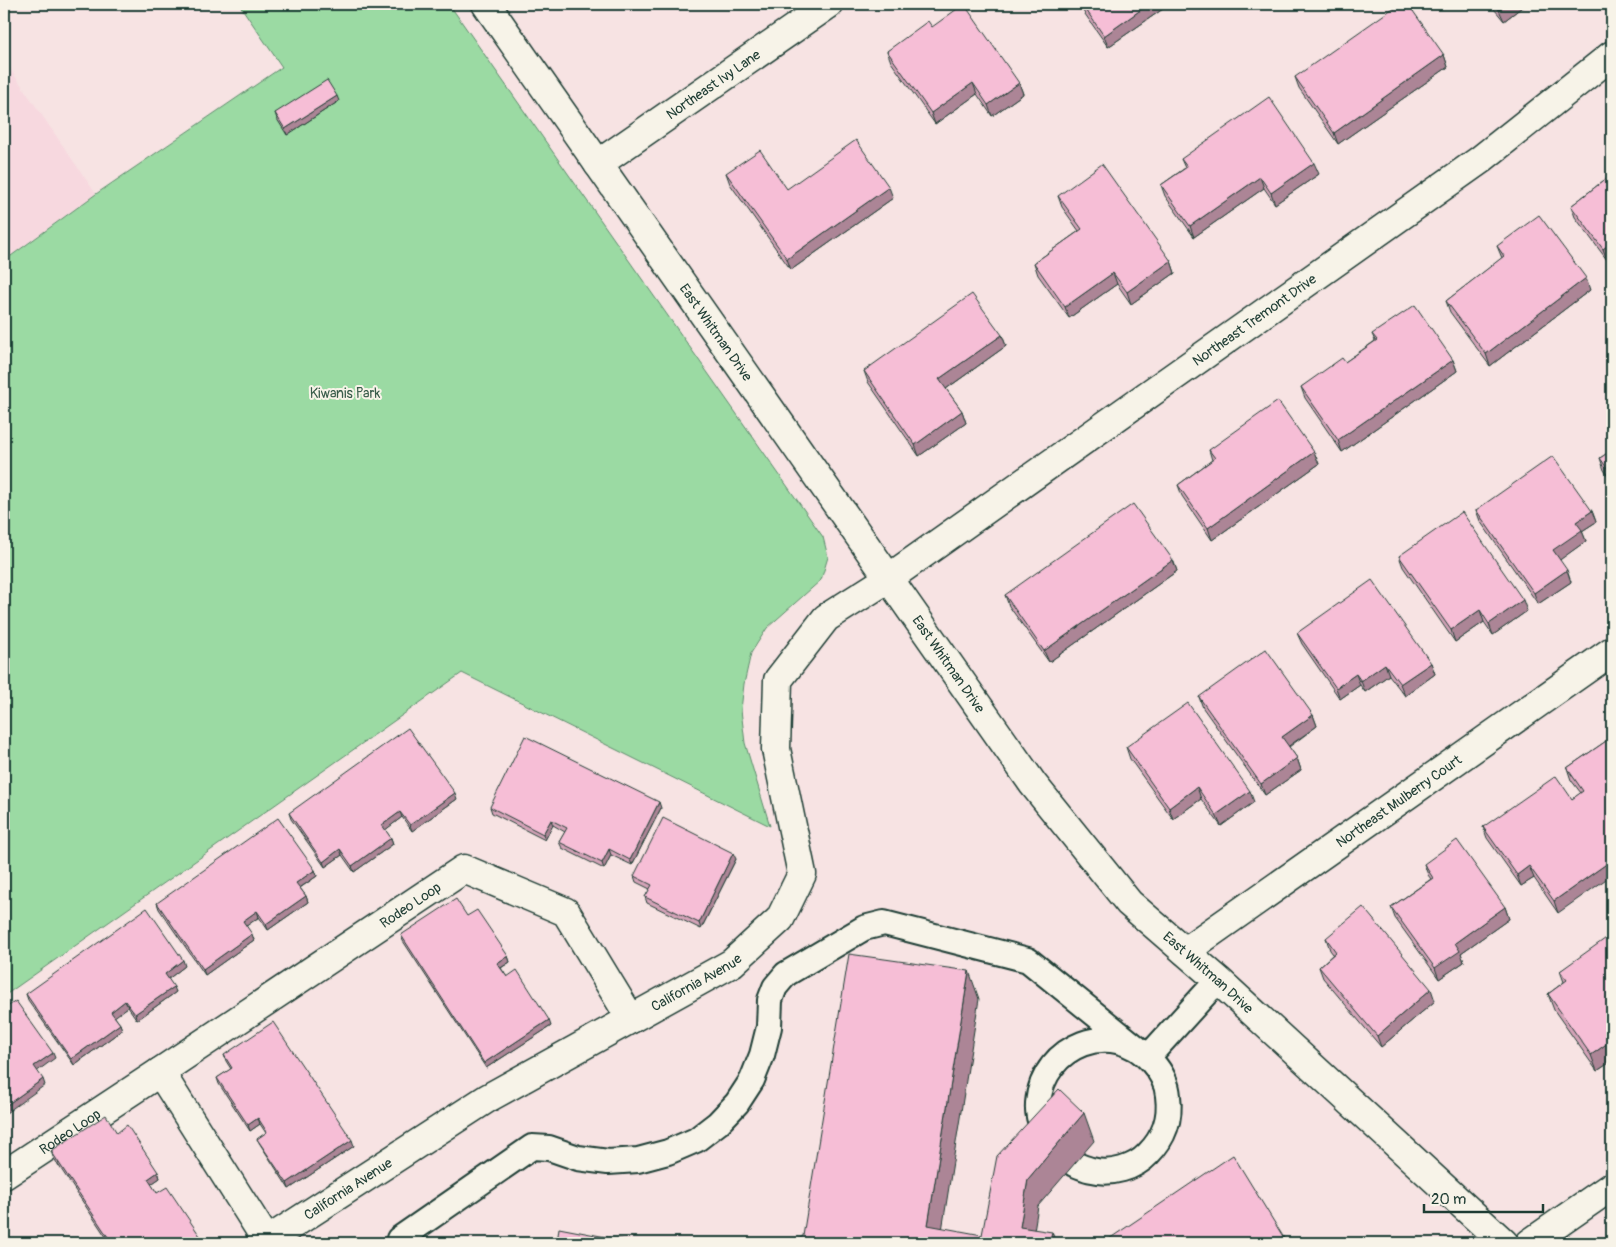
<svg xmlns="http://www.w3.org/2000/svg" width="1616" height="1247" viewBox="0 0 1616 1247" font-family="Pangolin,sans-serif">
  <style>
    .built { fill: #f7d8df }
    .green { fill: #9bdaa3; stroke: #5d8c6c }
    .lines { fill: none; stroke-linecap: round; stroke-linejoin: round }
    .service-casing { stroke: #1f3d34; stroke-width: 28 }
    .minor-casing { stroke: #1f3d34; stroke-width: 31 }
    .secondary-casing { stroke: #1f3d34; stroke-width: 31 }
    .service { stroke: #f7f3e8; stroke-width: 24 }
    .minor { stroke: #f7f3e8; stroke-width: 28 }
    .secondary { stroke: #f7f3e8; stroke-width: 28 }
    .wall { fill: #d4a3b8; stroke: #1f3d34 }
    .shaded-wall { fill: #ac8596; stroke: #1f3d34 }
    .building { fill: #f6bed6; stroke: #1f3d34 }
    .labels { text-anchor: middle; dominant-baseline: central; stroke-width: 4; stroke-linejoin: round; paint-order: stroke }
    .street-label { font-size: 14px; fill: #1f3d34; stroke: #f7f3e8 }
    .park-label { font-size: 14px; fill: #385c4a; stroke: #f7f3e8 }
  </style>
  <rect width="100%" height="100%" fill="#f7e3e3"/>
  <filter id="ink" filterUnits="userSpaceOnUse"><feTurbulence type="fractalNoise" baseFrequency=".02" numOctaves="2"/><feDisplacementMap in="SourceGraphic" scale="10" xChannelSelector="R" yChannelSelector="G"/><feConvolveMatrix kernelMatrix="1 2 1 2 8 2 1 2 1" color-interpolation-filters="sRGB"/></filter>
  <g filter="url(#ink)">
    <polygon class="built" points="4,60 96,194 4,261"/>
    <polygon class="green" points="239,4 449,4 823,537 828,557 821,580 767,628 751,653 744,684 741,710 745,743 770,826 462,673 4,996 4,261 96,194 282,67"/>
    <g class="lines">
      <g class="service-casing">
        <g id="service">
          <path d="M1047,1139C1042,1128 1037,1116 1038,1103C1043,1045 1113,1017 1152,1062C1161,1072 1167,1082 1168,1096C1171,1118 1164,1138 1148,1154C1135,1168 1111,1175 1092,1170C1086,1169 1080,1166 1074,1164"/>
          <polyline points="399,1239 532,1147 549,1148 578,1158 608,1162 638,1160 668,1152 696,1140 718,1123 737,1103 752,1080 762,1055 769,1027 770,1000 775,987 786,974 864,928 884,923 1028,960 1148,1057 1218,980"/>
        </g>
      </g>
      <g class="minor-casing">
        <g id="minor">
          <path id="s1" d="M598,164L829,4"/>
          <path id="s2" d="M1185,951L1612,651"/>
          <path id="s3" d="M4,1175L160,1072"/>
          <path id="s4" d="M267,1241L160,1072L464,869L566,912L631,1019"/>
          <path id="s5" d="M264,1243L488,1098L732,963L780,919L802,874L776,749L778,680L826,618L889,578L1480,160L1612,55"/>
          <polyline points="1530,1243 1612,1186"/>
        </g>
      </g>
      <g class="secondary-casing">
        <g id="secondary">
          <path id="s6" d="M486,4L1033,784L1129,903L1218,980L1504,1243"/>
        </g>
      </g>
      <use href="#service" class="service"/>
      <use href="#minor" class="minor"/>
      <use href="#secondary" class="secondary"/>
    </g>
    <g class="wall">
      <polygon points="662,4 672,4 669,9"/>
      <polygon points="1078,4 1170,4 1108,47"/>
      <polygon points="1490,4 1526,4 1504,21"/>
      <polygon points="932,27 1019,83 1023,94 992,116 977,94 935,124 891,62 887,51"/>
      <polygon points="1444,55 1448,67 1338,144 1299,88 1295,77"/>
      <polygon points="339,101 287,135 277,119 275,113"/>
      <polygon points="1181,159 1319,174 1275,204 1264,188 1194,237 1165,196 1161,185 1185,168"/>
      <polygon points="726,173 787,189 893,198 791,270 730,184"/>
      <polygon points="1612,174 1612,256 1607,260 1575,217 1571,206"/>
      <polygon points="1058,196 1171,261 1175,273 1131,304 1117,284 1069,318 1038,275 1034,263 1079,231 1062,207"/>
      <polygon points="1497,246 1590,290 1490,366 1450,312 1446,301 1502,258"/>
      <polygon points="1372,334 1453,360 1457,371 1342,452 1305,398 1301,387 1345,362 1375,341"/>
      <polygon points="1002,335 1006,346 946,389 962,411 966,423 919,456 868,382 864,371"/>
      <polygon points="1209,450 1314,452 1319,464 1212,540 1182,496 1178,485 1212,460"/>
      <polygon points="1612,450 1612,481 1604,470 1600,458"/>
      <polygon points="1476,510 1592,511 1596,522 1582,531 1586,541 1559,560 1571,582 1538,604 1480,521"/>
      <polygon points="1399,556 1527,611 1493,635 1484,622 1455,642 1403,567"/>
      <polygon points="1173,560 1177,571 1049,662 1009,606 1005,595"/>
      <polygon points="1297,633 1431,663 1435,674 1405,696 1389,675 1365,692 1360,685 1340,699 1302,644"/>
      <polygon points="1199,697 1313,715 1317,726 1289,747 1297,758 1301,770 1265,795 1203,708"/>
      <polygon points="1612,737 1558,913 1534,878 1521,886 1487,838 1483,827 1572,799 1581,793 1571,780 1567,768"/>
      <polygon points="1126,747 1254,802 1221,826 1201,799 1173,819 1130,759"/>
      <polygon points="457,799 412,831 402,817 385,830 391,838 393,844 354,872 342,855 325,867 291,819 289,813"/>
      <polygon points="490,807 661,808 632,865 611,855 604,869 562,848 559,842 565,832 553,825 545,840 492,813"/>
      <polygon points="736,859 701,929 647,903 645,897 650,889 636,882 634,876"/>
      <polygon points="1424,864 1505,907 1509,919 1461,953 1464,962 1439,979 1395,918 1391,907 1431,879 1428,875"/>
      <polygon points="315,870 317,876 300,888 306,896 308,902 268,930 259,917 246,926 254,940 205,975 159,909 157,903"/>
      <polygon points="467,916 508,956 510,962 501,968 507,977 551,1026 486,1068 403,941 401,935"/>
      <polygon points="1326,938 1435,1001 1381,1047 1323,978 1319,967 1333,954 1330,950"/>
      <polygon points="1612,941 1612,1061 1597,1071 1554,1010 1548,994 1564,982 1560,971"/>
      <polygon points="185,966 168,979 176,992 137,1020 128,1007 114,1016 120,1024 122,1030 74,1065 28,1000 26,994"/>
      <polygon points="224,1055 354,1146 289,1189 260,1144 257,1139 266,1133 260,1124 250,1131 219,1084 217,1078 231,1069 226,1061"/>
      <polygon points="117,1133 158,1172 160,1178 151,1184 157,1193 202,1241 199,1243 110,1243 53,1157 51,1151"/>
    </g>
    <g class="shaded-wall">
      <polygon points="667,4 672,4 669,9"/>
      <polygon points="1149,4 1170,4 1108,47 1104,36"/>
      <polygon points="1507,4 1526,4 1504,21 1499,10"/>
      <polygon points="1444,55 1448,67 1338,144 1334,133"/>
      <polygon points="973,83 977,94 935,124 931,113"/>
      <polygon points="1019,83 1023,94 992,116 988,105"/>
      <polygon points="337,96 339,101 287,135 285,129"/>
      <polygon points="1314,163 1319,174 1275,204 1271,193"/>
      <polygon points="1260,177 1264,188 1194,237 1190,226"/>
      <polygon points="889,187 893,198 791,270 787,259"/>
      <polygon points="1612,242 1612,256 1607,260 1603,249"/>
      <polygon points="1171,261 1175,273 1131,304 1127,292"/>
      <polygon points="1113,273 1117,284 1069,318 1065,307"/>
      <polygon points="1586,278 1590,290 1490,366 1486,354"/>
      <polygon points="1002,335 1006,346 943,391 939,379"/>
      <polygon points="1453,360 1457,371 1342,452 1338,440"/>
      <polygon points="962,411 966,423 919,456 915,445"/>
      <polygon points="1314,452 1319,464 1212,540 1208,528"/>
      <polygon points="1592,511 1596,522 1582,531 1586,541 1557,562 1553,550 1576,522"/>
      <polygon points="1173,560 1177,571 1049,662 1044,651"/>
      <polygon points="1567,570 1571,582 1538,604 1534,593"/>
      <polygon points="1523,600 1527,611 1493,635 1489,624"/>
      <polygon points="1480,610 1484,622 1455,642 1451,630"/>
      <polygon points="1431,663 1435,674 1405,696 1400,684"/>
      <polygon points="1385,664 1389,675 1365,692 1361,681"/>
      <polygon points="1356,674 1360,685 1340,699 1336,688"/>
      <polygon points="1313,715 1317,726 1286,748 1282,737"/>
      <polygon points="1297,758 1301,770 1265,795 1261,784"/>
      <polygon points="1197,787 1201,799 1173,819 1169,808"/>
      <polygon points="1250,791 1254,802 1221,826 1216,815"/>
      <polygon points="455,793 457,799 412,831 410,825"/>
      <polygon points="659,802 661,808 632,865 630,860"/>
      <polygon points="400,812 402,817 384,831 382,825"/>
      <polygon points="551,820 553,825 545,840 543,834"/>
      <polygon points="391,838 393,844 354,872 352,866"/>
      <polygon points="340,849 342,855 325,867 323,862"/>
      <polygon points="609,849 611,855 604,869 602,863"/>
      <polygon points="733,853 736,859 701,929 699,923"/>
      <polygon points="1612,860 1612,875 1558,913 1554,901"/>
      <polygon points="1529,866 1534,878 1521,886 1517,875"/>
      <polygon points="315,870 317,876 298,889 296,883"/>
      <polygon points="306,896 308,902 268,930 266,924"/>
      <polygon points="1505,907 1509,919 1461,953 1464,962 1439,979 1435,968 1455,943"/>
      <polygon points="257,911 259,917 245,927 243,921"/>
      <polygon points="252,934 254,940 205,975 203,969"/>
      <polygon points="508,956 510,962 499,969 497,963"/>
      <polygon points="183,960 185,966 167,980 165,974"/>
      <polygon points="969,971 979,999 940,1243 928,1225"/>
      <polygon points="174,987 176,992 137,1020 135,1014"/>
      <polygon points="1431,989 1435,1001 1381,1047 1377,1036"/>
      <polygon points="125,1001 128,1007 113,1018 111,1012"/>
      <polygon points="549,1020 551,1026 486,1068 484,1063"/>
      <polygon points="120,1024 122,1030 74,1065 71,1059"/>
      <polygon points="1612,1040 1612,1061 1597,1071 1591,1055"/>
      <polygon points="53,1053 55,1058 36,1072 34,1066"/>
      <polygon points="43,1079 45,1085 6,1113 4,1107"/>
      <polygon points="1084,1113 1094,1141 1038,1206 1032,1243 1020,1227 1028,1179"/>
      <polygon points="258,1118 260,1124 250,1131 248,1125"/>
      <polygon points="352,1140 354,1146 289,1189 287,1183"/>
      <polygon points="158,1172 160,1178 150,1185 148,1179"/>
      <polygon points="1052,1232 1056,1243 1049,1243"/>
      <polygon points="200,1236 202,1241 199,1243 188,1243"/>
    </g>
    <g class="building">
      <polygon points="964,4 1019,83 988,105 973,83 931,113 887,51 928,21 932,27"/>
      <polygon points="1082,4 1149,4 1104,36"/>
      <polygon points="1399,4 1408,4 1444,55 1334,133 1295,77"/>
      <polygon points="1495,4 1507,4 1499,10"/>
      <polygon points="327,80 337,96 285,129 275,113"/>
      <polygon points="1269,97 1314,163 1271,193 1260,177 1190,226 1161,185 1187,167 1181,159"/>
      <polygon points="856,140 889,187 787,259 726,173 760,150 787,189"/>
      <polygon points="1102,164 1171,261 1127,292 1113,273 1065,307 1034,263 1082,229 1058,196"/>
      <polygon points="1612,174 1612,242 1603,249 1571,206"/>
      <polygon points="1539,215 1586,278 1486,354 1446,301 1504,256 1497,246"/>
      <polygon points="972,294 1002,335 939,379 962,411 915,445 864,371"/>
      <polygon points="1415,305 1453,360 1338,440 1301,387 1342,358 1345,362 1377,340 1372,334"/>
      <polygon points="1278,401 1314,452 1208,528 1178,485 1215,458 1209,450"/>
      <polygon points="1612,450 1612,475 1600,458"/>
      <polygon points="1553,456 1592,511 1576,522 1582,530 1553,550 1567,570 1534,593 1476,510"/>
      <polygon points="1133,504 1173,560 1044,651 1005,595"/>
      <polygon points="1462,512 1523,600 1489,624 1480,610 1451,630 1399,556"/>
      <polygon points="1372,580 1431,663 1400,684 1385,664 1361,681 1356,674 1336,688 1297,633"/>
      <polygon points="1266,649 1313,715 1282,737 1297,758 1261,784 1199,697"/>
      <polygon points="1188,703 1250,791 1216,815 1197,787 1169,808 1126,747"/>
      <polygon points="408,728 455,793 410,825 400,812 382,825 391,838 352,866 340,849 323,862 289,813"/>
      <polygon points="525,736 659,802 630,860 609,849 602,863 559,842 567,828 551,820 543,834 490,807"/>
      <polygon points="1612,737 1612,860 1554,901 1529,866 1517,875 1483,827 1556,776 1572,799 1583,791 1567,768"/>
      <polygon points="278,818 315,870 296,883 306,896 266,924 257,911 243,921 252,934 203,969 157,903"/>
      <polygon points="663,818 733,853 699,923 645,897 652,885 634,876"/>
      <polygon points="1457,840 1505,907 1455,943 1460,951 1435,968 1391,907 1433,878 1424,864"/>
      <polygon points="456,899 467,916 477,910 508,956 497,963 507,977 517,970 549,1020 484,1063 401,935"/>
      <polygon points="1363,907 1431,989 1377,1036 1319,967 1336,952 1326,938"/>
      <polygon points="147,908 183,960 165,974 174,987 135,1014 125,1001 111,1012 120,1024 71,1059 26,994"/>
      <polygon points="1609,936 1612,941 1612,1040 1591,1055 1548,994 1567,980 1560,971"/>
      <polygon points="849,954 969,971 928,1225 982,1235 997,1156 1059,1089 1084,1113 1028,1179 1020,1227 1052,1232 1049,1243 793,1243 803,1236"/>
      <polygon points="16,1001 53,1053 34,1066 43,1079 4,1107 4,1009"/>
      <polygon points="273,1022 352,1140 287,1183 257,1139 267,1132 258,1118 248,1125 217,1078 232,1068 224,1055"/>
      <polygon points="106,1115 117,1133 127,1125 158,1172 148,1179 157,1193 167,1187 200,1236 188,1243 112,1243 51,1151"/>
      <polygon points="1233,1155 1287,1243 1103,1243"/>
      <polygon points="559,1228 637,1243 557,1243"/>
    </g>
  </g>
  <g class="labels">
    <g class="street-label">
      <text stroke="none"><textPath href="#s1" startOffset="140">Northeast Ivy Lane</textPath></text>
      <text stroke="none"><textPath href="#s5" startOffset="1458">Northeast Tremont Drive</textPath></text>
      <text stroke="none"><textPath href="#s6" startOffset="401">East Whitman Drive</textPath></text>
      <text stroke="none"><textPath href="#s6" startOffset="806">East Whitman Drive</textPath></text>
      <text stroke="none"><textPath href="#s2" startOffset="261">Northeast Mulberry Court</textPath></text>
      <text stroke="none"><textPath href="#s4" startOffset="501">Rodeo Loop</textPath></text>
      <text stroke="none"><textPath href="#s6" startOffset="1211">East Whitman Drive</textPath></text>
      <text stroke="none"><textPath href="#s5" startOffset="505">California Avenue</textPath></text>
      <text stroke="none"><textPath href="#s3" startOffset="79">Rodeo Loop</textPath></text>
      <text stroke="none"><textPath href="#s5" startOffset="100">California Avenue</textPath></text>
    </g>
    <g class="park-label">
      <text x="345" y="393">Kiwanis Park</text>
    </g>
  </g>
  <rect width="1616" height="1247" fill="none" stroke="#f7f3e8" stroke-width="20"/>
  <rect x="10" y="10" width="1596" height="1227" fill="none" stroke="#1f3d34" stroke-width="2" filter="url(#ink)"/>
  <path d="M1424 1204v8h119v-8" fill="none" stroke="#1f3d34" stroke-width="2.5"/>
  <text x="1431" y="1204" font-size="15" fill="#1f3d34" stroke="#f7f3e8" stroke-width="4" paint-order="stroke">20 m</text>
</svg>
